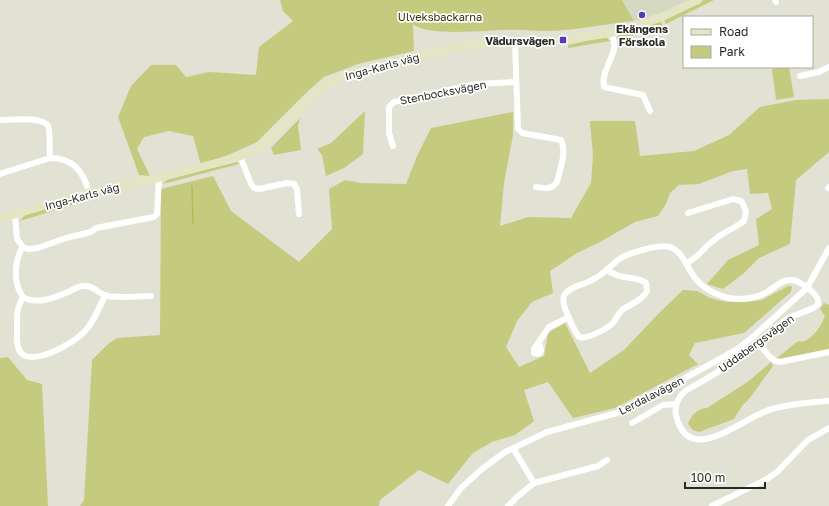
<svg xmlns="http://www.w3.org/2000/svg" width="829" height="506" viewBox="0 0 829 506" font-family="'Golos Text',sans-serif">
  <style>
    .built { fill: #d6d9c2 }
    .green { fill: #c5cb7e }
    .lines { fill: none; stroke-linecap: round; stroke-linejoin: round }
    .stream { stroke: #b4ba55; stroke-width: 1.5 }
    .street { stroke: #fff; stroke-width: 6 }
    .secondary { stroke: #e3e5c3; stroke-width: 8 }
    .poi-dot { fill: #5d38b0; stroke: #fff; stroke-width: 1.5 }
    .labels { text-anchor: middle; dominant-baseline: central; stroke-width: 3.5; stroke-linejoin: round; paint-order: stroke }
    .park-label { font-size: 11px; fill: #303206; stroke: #fff }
    .poi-label { font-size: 11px; font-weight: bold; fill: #282923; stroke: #fff }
    .street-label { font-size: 11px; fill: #282923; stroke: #fff }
  </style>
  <rect width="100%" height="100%" fill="#e1e2d3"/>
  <polygon class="built" points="622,0 691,0 672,10 634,21"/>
  <g class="green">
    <path d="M280,0H622L634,21C606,24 577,30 549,31C535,31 521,29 506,30C487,30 427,37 413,24L414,51L358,64L324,77L309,90L257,142L228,155L201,165L193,136L169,131L144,137L137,149L150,176L139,175L118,117L131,86L151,65H176L186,77L209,72L256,75L259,47L293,21L283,11Z"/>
    <polygon points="704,0 714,0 666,24 664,20"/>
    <polygon points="661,21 663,25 635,35 617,39 618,35"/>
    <polygon points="603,37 607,38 610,41 568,48 568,45"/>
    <polygon points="783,67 789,67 794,97 776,100 772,69"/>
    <polygon points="829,99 829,152 796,180 790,244 759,258 743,274 723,289 707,284 728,260 759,245 756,219 772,209 768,193 750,194 747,169 733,171 699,184 679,185 670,193 666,204 658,216 635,222 600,242 577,253 550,271 553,293 532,302 517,321 506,347 519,367 544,356 548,333 565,323 590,373 624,350 659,313 683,290 697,291 710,298 727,302 747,302 762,300 788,286 791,286 792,287 791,292 744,333 695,343 689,355 698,364 615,408 573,418 548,382 524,390 534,421 515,435 492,442 473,453 448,484 419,470 380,500 379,506 80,506 84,500 92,360 108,344 117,338 160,335 161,189 213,176 231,211 299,262 332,229 329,189 345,180 361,183 406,184 417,156 431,128 513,112 513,135 504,183 500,226 528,217 571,218 591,183 593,156 590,121 635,121 640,156 694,151 729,135 760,107 796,100"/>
    <polygon points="365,111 363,154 344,168 326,176 322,155 317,149 331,143"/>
    <polygon points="300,118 298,126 301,150 274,155 271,148"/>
    <polygon points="237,162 239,164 163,184 168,179"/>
    <polygon points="100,193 98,197 20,221 25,215"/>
    <path d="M824,303L829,305V350L778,359L777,358L798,341L802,342C815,337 820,327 825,316L820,309Z"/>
    <polygon points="8,357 27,380 42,384 48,506 0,506 0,358"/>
    <path d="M771,362L773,366L749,399L742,406L734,419L699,432L693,430L688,424C691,415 697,409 707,408L749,381Z"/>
  </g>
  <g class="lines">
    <polyline class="stream" points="192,186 193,223"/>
    <g class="street">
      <polyline points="775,0 776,2"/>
      <path d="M612,33C613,38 615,43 614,49C611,62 601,74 604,87L643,95L650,111"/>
      <path d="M515,43L518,129L522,133L561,140C567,152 560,169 557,182C552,190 545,188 536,187"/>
      <polyline points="800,76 819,72 829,67"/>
      <path d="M0,120C10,120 43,116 48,126C51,133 49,150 50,158"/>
      <polyline points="393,146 389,133 389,107 394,102 476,84 515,82"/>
      <polyline points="240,156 251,184 254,188 259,189 287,183 294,184 297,189 299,214"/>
      <path d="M0,174L50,158C73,158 83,171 89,192"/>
      <polyline points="828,188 829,187"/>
      <path d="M15,215L17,239L23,247C14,260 13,284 23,297C37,305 54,298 68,292C72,290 77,287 82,286C92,285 96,291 104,295C113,299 140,296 151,296"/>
      <polyline points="23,247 28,249 38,248 66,238 91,232 96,228 154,217 157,214 159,178"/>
      <polyline points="686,264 697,256 708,245 719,236 740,224 744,221 746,212 743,204 741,201 733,199 688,213"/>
      <path d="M607,270C622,281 634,275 646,283L647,291C642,301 630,304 622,310C618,314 616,319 613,323C607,329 586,340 579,337C574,330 560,303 564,296C567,287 584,285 592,280C603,275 609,267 618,260C627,253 659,244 670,247C681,251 685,262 691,272C700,288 719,298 738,299C748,299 759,297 767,292C774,288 782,279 791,280C799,280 821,295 818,304C815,310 793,314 786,320C770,332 756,347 739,358C722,370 703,381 685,391C678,398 674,405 676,415C688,469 742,418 769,410C784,405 813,402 829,401"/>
      <path d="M23,297C16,310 17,315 17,329C17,337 16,347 21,353C34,366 74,343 84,332C94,322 99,308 105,295"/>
      <polyline points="539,342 541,350 540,353 537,354 534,353 534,349 549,327 569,317"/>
      <path d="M759,343C765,351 770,361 780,362L829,352"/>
      <polyline points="632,423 663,405 676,404"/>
      <polyline points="513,448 534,483"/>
      <polyline points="448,506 461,488 482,469 505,452 547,432 617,413 638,404 736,350 755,335 807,288 829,248"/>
      <polyline points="508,506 517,497 534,483 598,466 607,460"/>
      <polyline points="712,506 767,479 777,472 808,440 829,428"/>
    </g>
    <polyline class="secondary" points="0,219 89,192 159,178 235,158 255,151 271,138 309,99 327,84 349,74 452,48 484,44 563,40 612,33 637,26 662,17 698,0"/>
  </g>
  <g class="poi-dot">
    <circle cx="642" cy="15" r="4"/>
    <rect x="559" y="36" width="8" height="8" rx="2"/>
  </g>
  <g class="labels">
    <g class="park-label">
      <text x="440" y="16">Ulveksbackarna</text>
    </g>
    <g class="poi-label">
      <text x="642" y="28">Ekängens<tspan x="642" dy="13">Förskola</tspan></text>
      <text x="555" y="40" text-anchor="end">Vädursvägen</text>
    </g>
    <g class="street-label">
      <text transform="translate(382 66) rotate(-15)">Inga-Karls väg</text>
      <text transform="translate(443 92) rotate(-11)">Stenbocksvägen</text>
      <text transform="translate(82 196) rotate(-15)">Inga-Karls väg</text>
      <text transform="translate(756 343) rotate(-36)">Uddabergsvägen</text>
      <text transform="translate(651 395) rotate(-27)">Lerdalavägen</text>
    </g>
  </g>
  <rect x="683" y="16" width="130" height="52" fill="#ffffff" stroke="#a9a9a7"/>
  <rect x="691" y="29" width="20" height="6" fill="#e3e5c3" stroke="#a9a9a7"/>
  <text x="719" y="36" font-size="12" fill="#282923">Road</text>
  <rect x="691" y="46" width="20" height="12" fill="#c5cb7e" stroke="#a9a9a7"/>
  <text x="719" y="56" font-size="12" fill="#282923">Park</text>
  <path d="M685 482v6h80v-6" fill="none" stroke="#282923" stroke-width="2"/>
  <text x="691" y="482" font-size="12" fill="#282923" stroke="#ffffff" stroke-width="3" paint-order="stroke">100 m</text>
</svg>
